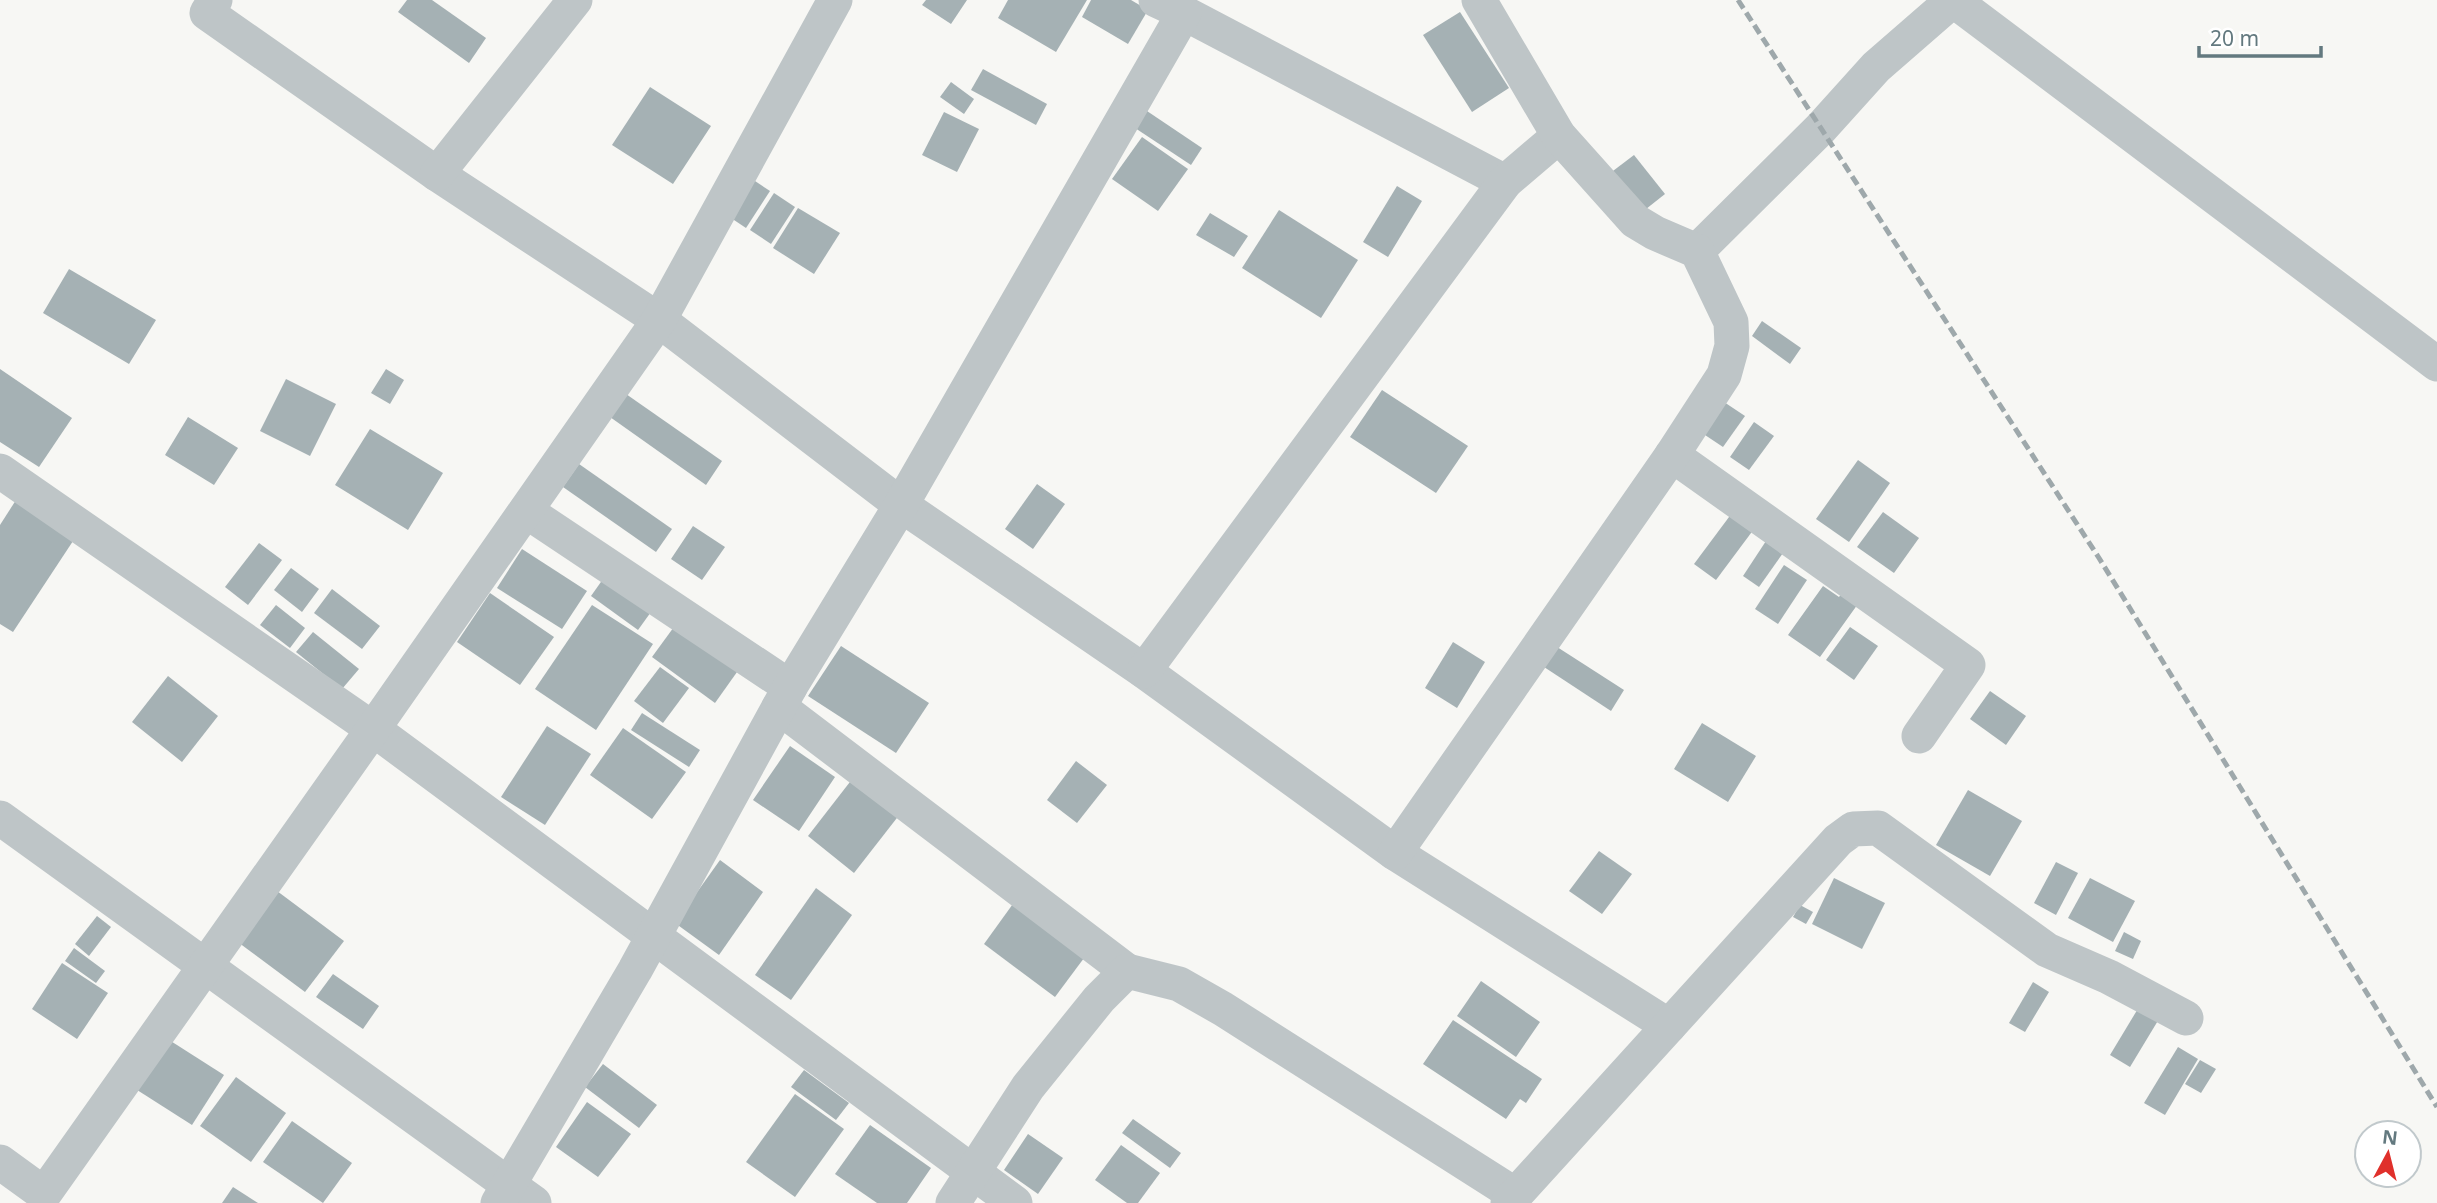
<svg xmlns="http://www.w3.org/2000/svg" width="2437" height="1203" viewBox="0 0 2437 1203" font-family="'Noto Sans',sans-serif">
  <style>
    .building { fill: #a5b1b4 }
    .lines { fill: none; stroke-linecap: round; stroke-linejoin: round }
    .street { stroke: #bec5c7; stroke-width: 35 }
    .rail { stroke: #9ea8ab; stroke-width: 5; stroke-dasharray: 10 5; stroke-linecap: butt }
  </style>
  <rect width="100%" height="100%" fill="#f7f7f4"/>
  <g class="building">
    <polygon points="407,0 432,0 486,38 469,63 398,12"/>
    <polygon points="926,0 967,0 951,24 922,5"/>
    <polygon points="1008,0 1087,0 1056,52 998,18"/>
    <polygon points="1091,0 1131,0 1148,10 1128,44 1082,17"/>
    <polygon points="1460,12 1509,88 1472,112 1423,35"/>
    <polygon points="983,69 1047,104 1036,125 971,90"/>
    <polygon points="951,82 974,99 964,114 940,97"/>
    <polygon points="650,87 711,126 673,184 612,145"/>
    <polygon points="1144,109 1202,148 1191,165 1132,126"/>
    <polygon points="944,112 979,129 957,172 922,155"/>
    <polygon points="1142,137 1188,169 1158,211 1112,179"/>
    <polygon points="1634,155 1665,194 1641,213 1609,174"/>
    <polygon points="749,177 770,191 746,228 725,214"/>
    <polygon points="1397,186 1422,201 1388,257 1363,242"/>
    <polygon points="774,193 795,207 771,244 750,230"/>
    <polygon points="798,208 840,233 814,274 773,248"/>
    <polygon points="1279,210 1358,260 1321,318 1242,268"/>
    <polygon points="1210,213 1248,236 1234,257 1196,235"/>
    <polygon points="69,269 156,320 129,364 43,313"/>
    <polygon points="1762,321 1801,348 1790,364 1752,336"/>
    <polygon points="0,369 72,418 39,467 0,442"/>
    <polygon points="386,369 404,380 390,404 371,393"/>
    <polygon points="286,379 336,404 310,456 260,431"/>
    <polygon points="1382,390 1468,446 1436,493 1350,437"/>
    <polygon points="626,394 722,461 706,485 610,417"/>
    <polygon points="1724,402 1745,416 1723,447 1702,433"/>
    <polygon points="188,417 238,448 214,485 165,455"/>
    <polygon points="1754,422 1774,436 1749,470 1730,457"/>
    <polygon points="370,429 443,473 408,530 335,485"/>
    <polygon points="1858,460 1890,483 1849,542 1816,519"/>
    <polygon points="579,464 672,529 656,552 563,487"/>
    <polygon points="1037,484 1065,504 1033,549 1005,529"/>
    <polygon points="16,500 75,538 13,632 0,624 0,525"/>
    <polygon points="1883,512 1919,538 1894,573 1857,547"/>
    <polygon points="1732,513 1754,529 1716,580 1694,564"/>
    <polygon points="693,526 725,547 702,580 671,559"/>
    <polygon points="1766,541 1783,553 1759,587 1743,576"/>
    <polygon points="259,543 282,560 248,605 225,587"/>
    <polygon points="522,549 587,591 562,629 497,588"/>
    <polygon points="1784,565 1807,580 1778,624 1755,609"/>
    <polygon points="291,568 319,589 302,612 274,590"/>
    <polygon points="608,572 656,605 638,630 591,596"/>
    <polygon points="1823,586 1839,597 1844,590 1860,601 1820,657 1788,635"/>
    <polygon points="332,589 380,626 362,649 314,613"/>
    <polygon points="490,593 554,637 520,685 457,642"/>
    <polygon points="276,605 305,628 290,648 260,625"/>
    <polygon points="592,605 653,644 596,730 535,689"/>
    <polygon points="679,620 742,665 715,703 652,657"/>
    <polygon points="1850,627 1878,646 1854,680 1826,660"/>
    <polygon points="313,632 359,669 342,689 296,652"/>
    <polygon points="1453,642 1485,662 1457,708 1425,688"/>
    <polygon points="1554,645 1624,690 1611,711 1541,665"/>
    <polygon points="841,646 929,703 896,753 808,696"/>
    <polygon points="660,667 689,688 663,723 634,701"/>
    <polygon points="168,676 218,716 182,762 132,722"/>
    <polygon points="1990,691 2026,716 2006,745 1970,719"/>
    <polygon points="642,713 700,750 689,767 631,730"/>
    <polygon points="1702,723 1756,756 1728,802 1674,769"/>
    <polygon points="547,726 591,754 545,825 501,797"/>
    <polygon points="623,728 686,772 652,819 590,775"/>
    <polygon points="790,746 835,777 799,831 753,800"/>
    <polygon points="1076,761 1107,785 1077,823 1047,800"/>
    <polygon points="853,778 900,814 854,873 808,836"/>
    <polygon points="1968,790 2022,821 1990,876 1936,845"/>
    <polygon points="1599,851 1632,874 1602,914 1569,891"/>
    <polygon points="720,860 763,892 719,955 675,923"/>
    <polygon points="2056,862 2078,873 2056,915 2034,903"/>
    <polygon points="1834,878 1885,903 1862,949 1812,924"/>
    <polygon points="2090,878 2135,901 2113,942 2068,918"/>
    <polygon points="269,885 344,941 305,992 231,937"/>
    <polygon points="816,888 852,915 791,1000 755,975"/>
    <polygon points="1015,901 1087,954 1055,997 984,944"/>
    <polygon points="1800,905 1813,912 1806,924 1793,917"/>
    <polygon points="97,916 111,927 89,956 75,944"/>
    <polygon points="2124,932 2141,941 2133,959 2115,951"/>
    <polygon points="74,948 105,971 96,983 65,961"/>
    <polygon points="62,963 108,993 77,1039 32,1009"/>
    <polygon points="333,974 379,1006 363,1029 316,997"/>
    <polygon points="1481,981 1540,1022 1516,1057 1457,1016"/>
    <polygon points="2033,982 2049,992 2025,1032 2009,1023"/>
    <polygon points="2142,1002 2162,1014 2130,1067 2110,1055"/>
    <polygon points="1453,1020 1542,1079 1526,1103 1520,1099 1506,1119 1423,1064"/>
    <polygon points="166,1038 224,1075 192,1125 134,1088"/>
    <polygon points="2178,1047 2198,1059 2165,1115 2144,1103"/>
    <polygon points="2200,1060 2216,1069 2201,1093 2185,1084"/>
    <polygon points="603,1064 657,1105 639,1128 585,1087"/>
    <polygon points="804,1070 849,1103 836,1120 791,1087"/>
    <polygon points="236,1077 286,1113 251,1162 200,1126"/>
    <polygon points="795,1094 844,1129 795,1197 746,1162"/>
    <polygon points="587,1102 631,1134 598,1177 556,1147"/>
    <polygon points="1133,1119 1181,1153 1170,1168 1122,1133"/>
    <polygon points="292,1121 352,1163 323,1203 263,1162"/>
    <polygon points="870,1125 931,1168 907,1203 877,1203 835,1174"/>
    <polygon points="1028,1134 1063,1158 1038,1194 1004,1170"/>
    <polygon points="1121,1145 1160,1173 1138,1203 1127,1203 1095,1180"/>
    <polygon points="233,1187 258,1203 222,1203"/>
  </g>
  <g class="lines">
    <g class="street">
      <polyline points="215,0 207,13 437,174 659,320 901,505 1144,671 1395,853 1669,1026"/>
      <polyline points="1184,13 1505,182"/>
      <polyline points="437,174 575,0"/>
      <polyline points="1697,251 1821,128 1876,67 1953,0 2437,364"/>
      <polyline points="1672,455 1968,665 1919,736"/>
      <polyline points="0,471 373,729 1015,1203"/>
      <polyline points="526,511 790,687"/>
      <polyline points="1144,671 1505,182 1559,136"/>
      <polyline points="779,707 1127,971"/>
      <polyline points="0,818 534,1203"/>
      <polyline points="1395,853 1672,455 1724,375 1732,346 1731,322 1697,251 1655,233 1635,221 1559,136 1479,0"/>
      <polyline points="0,1162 44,1194 373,729 659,320 835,0"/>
      <polyline points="498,1203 635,970 790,687 901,505 1184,13 1156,0"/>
      <polyline points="953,1203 1028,1087 1099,999 1127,971 1179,984 1223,1009 1514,1194"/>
      <polyline points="1508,1203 1838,840 1853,829 1878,828 2047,950 2109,977 2186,1018"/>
    </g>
    <polyline class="rail" points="1738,0 2099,558 2437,1107"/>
  </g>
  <g transform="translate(2388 1154) rotate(7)"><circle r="33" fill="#ffffff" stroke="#c1c9cc" stroke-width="2"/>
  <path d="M0-5L12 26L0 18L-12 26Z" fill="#e0302b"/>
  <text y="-10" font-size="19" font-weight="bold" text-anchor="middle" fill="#63797f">N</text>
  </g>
  <path d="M2199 46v10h122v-10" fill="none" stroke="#63797f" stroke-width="3.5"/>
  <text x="2210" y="46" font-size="21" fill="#63797f" stroke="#ffffff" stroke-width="5" paint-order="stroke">20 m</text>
</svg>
